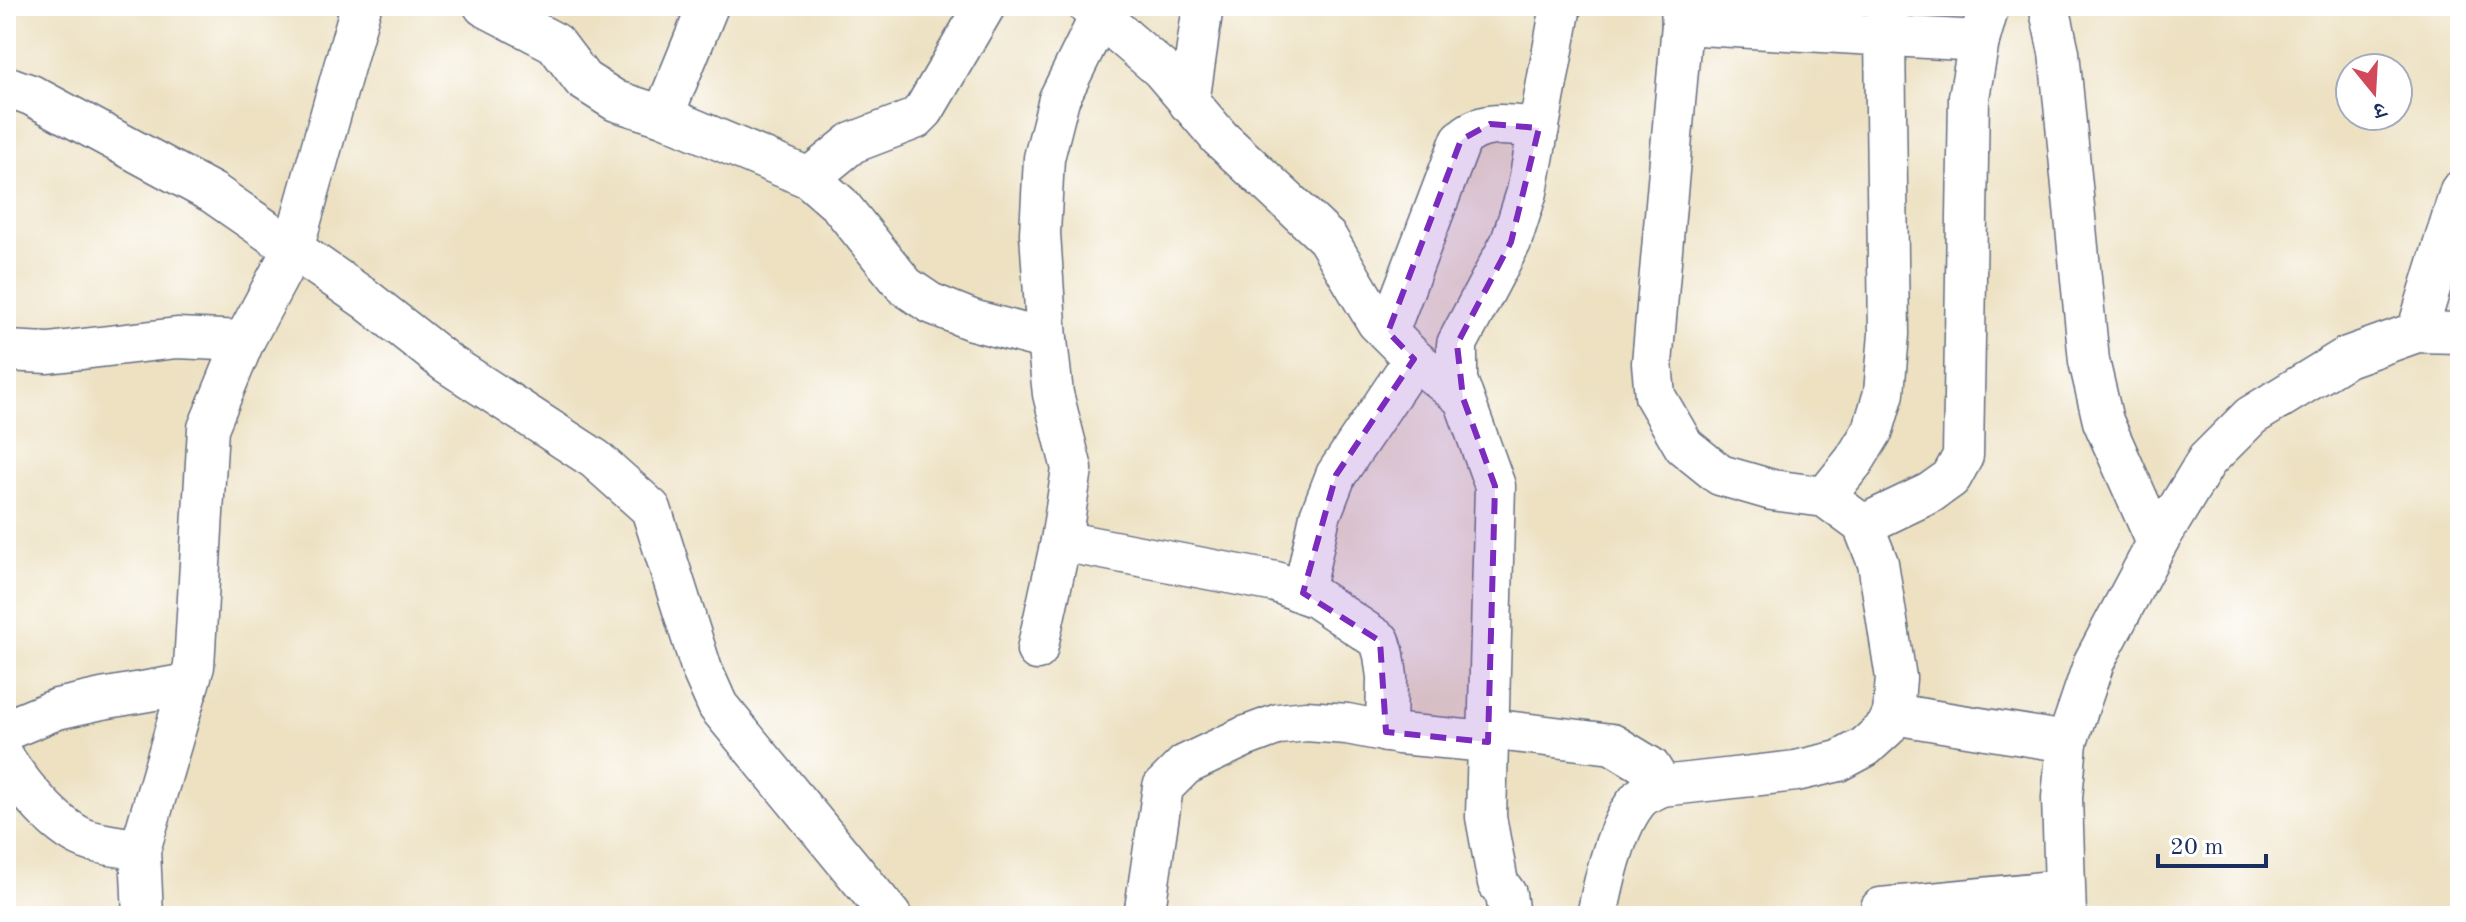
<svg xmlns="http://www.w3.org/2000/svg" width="2466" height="922" viewBox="0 0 2466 922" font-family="'Old Standard TT','Noto Serif Devanagari',serif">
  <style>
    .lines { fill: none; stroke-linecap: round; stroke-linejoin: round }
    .minor-casing { stroke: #646d81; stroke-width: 43 }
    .minor { stroke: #fff; stroke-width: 40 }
    .marked { fill: #7b2cbf; fill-opacity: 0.2; stroke: #7b2cbf; stroke-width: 6; stroke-dasharray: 16 10; stroke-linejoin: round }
  </style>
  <rect width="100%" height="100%" fill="#fff"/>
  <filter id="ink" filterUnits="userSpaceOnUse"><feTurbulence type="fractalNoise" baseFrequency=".0125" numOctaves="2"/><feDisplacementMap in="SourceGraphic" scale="16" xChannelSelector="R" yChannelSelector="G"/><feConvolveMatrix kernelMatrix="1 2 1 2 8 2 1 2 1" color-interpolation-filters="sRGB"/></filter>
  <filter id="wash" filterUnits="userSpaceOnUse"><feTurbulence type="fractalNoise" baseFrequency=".006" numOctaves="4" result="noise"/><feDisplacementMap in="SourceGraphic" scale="32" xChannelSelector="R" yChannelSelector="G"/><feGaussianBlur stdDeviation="1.8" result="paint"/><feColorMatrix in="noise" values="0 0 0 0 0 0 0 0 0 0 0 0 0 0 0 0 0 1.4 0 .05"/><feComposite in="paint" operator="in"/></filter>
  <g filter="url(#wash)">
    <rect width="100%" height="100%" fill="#ede1c2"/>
  </g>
  <g filter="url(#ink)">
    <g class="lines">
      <g class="minor-casing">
        <g id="minor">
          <polyline points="484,6 555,43 583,80 616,101 663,116 809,178 840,205 905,286 930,303 972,320 1047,340"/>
          <polyline points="1088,6 1161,69 1220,138 1327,238 1377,322 1414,359 1463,398"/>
          <polyline points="2049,6 2059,52 2089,361 2103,421 2157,543"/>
          <polyline points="1682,24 1979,41"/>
          <polyline points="6,86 31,95 213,193 367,300 447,363 595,459 651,509 702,670 718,706 891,916"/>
          <polyline points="1189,103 1203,6"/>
          <polyline points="663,116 708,6"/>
          <polyline points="809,178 852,143 915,119 924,110 985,6"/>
          <path d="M1388,332L1461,140C1482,118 1512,126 1539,128"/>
          <polyline points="2417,332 2460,191"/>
          <polyline points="6,351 48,353 177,338 244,341"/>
          <polyline points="1825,497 1854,461 1873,430 1884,393 1889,334 1885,36 1888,6"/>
          <polyline points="1863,525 1930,493 1951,478 1963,456 1969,97 1979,41 1989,6"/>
          <polyline points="1061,541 1276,582 1316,598 1380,641 1384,655 1387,677 1386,732"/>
          <polyline points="1303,593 1320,516 1336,475 1414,359"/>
          <polyline points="1037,650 1061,541 1072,469 1053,394 1047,340 1040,233 1044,158 1059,99 1100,16"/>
          <polyline points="1893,714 2067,742"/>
          <polyline points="1489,729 1612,744 1650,767 1662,786"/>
          <polyline points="6,730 57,709 102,699 188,684"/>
          <path d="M6,761C23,787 59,832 91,841C107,845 124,847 140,850"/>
          <polyline points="1881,908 2063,890"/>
          <polyline points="143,916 140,850 194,666 208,428 244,341 293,249 361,6"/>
          <polyline points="1144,916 1163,787 1185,765 1244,737 1279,724 1306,721 1347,724 1399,734 1488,742"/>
          <polyline points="1509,916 1506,894 1498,883 1486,817 1495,486 1457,380 1457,344 1511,242 1527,192 1561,6"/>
          <path d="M1597,916C1604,881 1616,824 1640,798C1646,793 1655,789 1662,786L1796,771L1839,761L1865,747L1886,728L1893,714L1896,678L1878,563L1863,525L1825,497L1772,490L1720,475L1684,446L1655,396L1652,363L1682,24L1681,6"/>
          <polyline points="2066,916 2062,798 2067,742 2094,662 2157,543 2207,460 2251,416 2347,357 2417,332 2460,333"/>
        </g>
      </g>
      <use href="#minor" class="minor"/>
    </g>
  </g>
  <path class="marked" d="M1490,124L1539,128L1511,242L1457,344L1463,398L1495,486L1488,742L1386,732L1380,641L1303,593L1336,475L1414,359L1388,332L1461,140Z"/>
  <rect width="2466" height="922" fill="none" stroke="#fff" stroke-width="32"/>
  <g transform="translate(2374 92) rotate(162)"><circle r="38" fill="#ffffff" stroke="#a4acbf" stroke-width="2"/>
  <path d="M0-6L14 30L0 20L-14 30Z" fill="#d1495b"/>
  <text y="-12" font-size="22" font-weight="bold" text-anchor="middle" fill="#1b2f5e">उ</text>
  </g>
  <path d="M2158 854v12h108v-12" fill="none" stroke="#1b2f5e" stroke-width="4"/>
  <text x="2170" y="854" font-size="24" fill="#1b2f5e" stroke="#ffffff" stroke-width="6" paint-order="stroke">20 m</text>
</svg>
